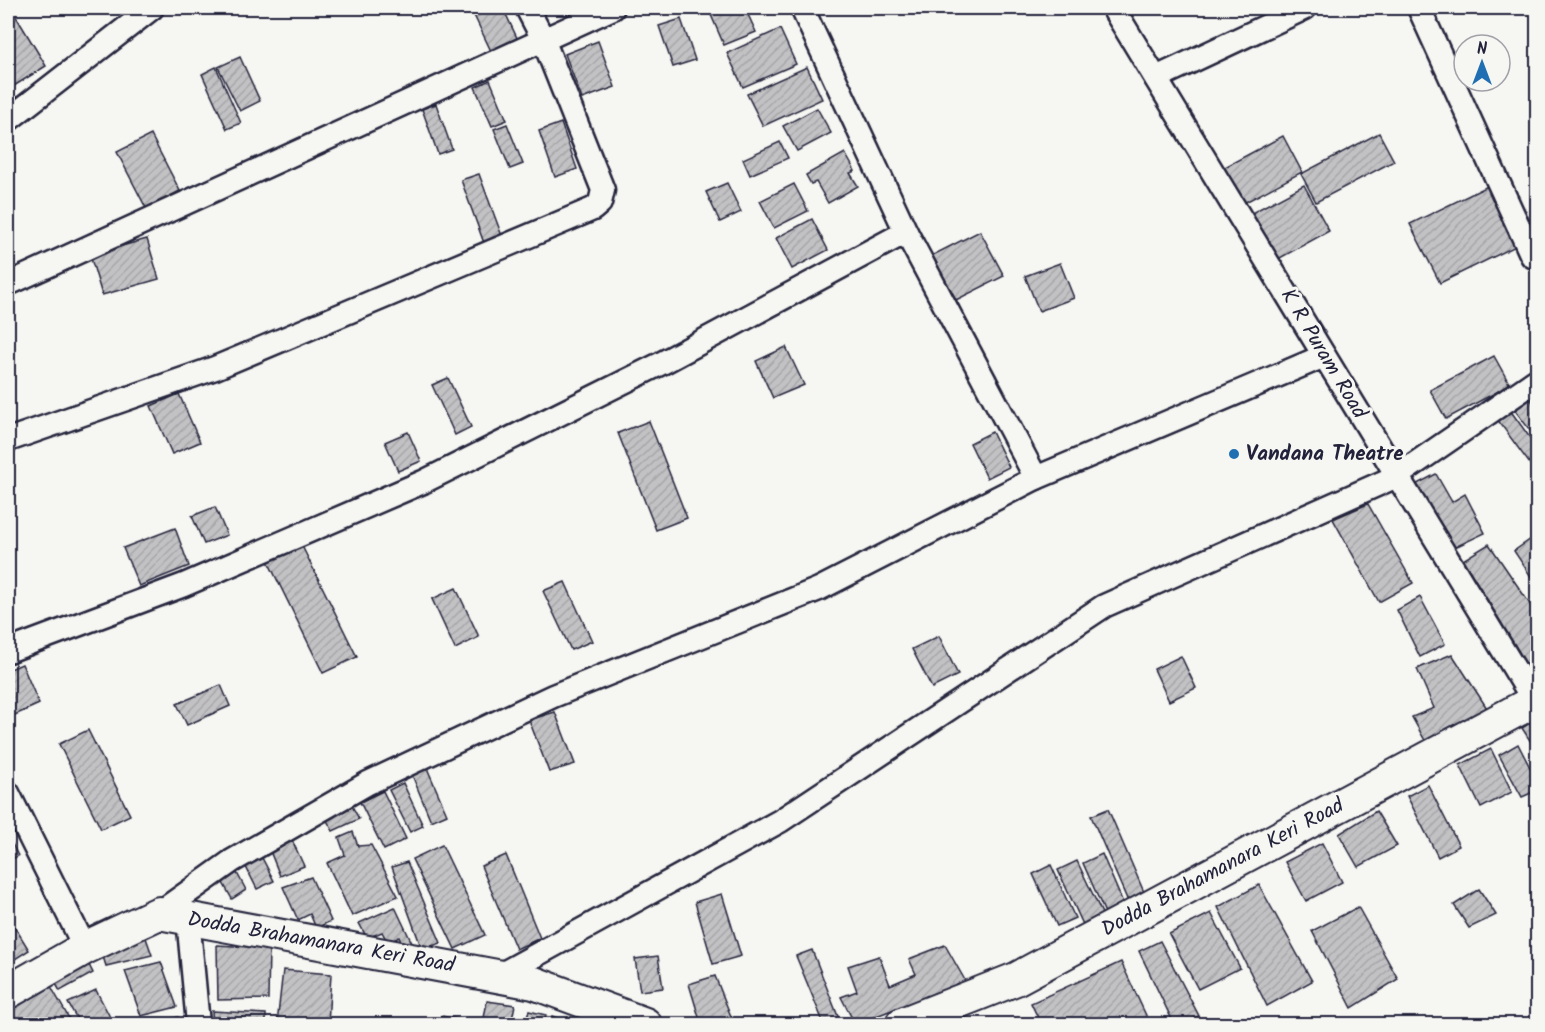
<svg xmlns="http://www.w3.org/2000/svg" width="1545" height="1032" viewBox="0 0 1545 1032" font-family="Kalam,sans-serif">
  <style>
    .building { fill: url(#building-hatch); stroke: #22223b; stroke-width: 1.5 }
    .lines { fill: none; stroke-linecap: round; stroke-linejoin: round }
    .street-casing { stroke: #22223b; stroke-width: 27 }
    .secondary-casing { stroke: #22223b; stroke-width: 36 }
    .street { stroke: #f6f6f2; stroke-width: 22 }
    .secondary { stroke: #f6f6f2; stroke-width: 32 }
    .poi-dot { fill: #1f6fb2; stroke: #f6f6f2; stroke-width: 2 }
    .labels { text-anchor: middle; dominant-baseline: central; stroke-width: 6; stroke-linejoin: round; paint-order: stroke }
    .street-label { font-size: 21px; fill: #22223b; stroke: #f6f6f2 }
    .poi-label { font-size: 21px; font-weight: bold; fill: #22223b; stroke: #f6f6f2; text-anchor: start }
  </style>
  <defs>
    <pattern id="building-hatch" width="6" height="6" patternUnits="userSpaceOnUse" patternTransform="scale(1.5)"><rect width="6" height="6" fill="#c2c2c4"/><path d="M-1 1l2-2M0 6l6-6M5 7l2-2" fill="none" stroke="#a6a6a9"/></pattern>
  </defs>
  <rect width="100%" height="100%" fill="#f6f6f2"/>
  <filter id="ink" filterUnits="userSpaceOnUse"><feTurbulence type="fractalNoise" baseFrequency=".0167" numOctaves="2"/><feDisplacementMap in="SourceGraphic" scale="12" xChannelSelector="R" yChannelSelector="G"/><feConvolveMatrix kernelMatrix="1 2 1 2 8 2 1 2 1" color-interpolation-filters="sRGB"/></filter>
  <g filter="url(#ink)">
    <g class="building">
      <polygon points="8,8 11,8 46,66 9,89 8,86"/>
      <polygon points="474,8 503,8 517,38 491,51 471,9"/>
      <polygon points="708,8 745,8 756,32 724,45"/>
      <polygon points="681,19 695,60 673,67 659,26"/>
      <polygon points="780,29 796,64 743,87 727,53"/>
      <polygon points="598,41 615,87 582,99 565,54"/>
      <polygon points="240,57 260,101 240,111 218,67"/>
      <polygon points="216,67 241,123 227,129 202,74"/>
      <polygon points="807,67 822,99 763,126 747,94"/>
      <polygon points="490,80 507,120 492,126 475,87"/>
      <polygon points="436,104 452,149 438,154 422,109"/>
      <polygon points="817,108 831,133 797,151 783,126"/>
      <polygon points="561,123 577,169 555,177 539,131"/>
      <polygon points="507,124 523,164 510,169 494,129"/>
      <polygon points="1379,133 1394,161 1316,202 1301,174"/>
      <polygon points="151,135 180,191 146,208 117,152"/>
      <polygon points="1283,136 1302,172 1240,205 1221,169"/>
      <polygon points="780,142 788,158 750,175 743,159"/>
      <polygon points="845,153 855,171 850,173 858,186 828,203 816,182 811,184 806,175"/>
      <polygon points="479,174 502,236 484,243 461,180"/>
      <polygon points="727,183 741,212 720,222 706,192"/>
      <polygon points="1494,183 1524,242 1440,283 1410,224"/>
      <polygon points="794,184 808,211 774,228 760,201"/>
      <polygon points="1304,185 1329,231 1269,264 1244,217"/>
      <polygon points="812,219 828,250 792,269 776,238"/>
      <polygon points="980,231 1004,276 952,302 929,257"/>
      <polygon points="147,239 159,279 102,295 90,255"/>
      <polygon points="1060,263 1074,298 1039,311 1025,276"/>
      <polygon points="786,347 804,385 773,398 756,361"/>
      <polygon points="1494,356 1510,385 1446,419 1430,390"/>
      <polygon points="448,378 471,427 455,435 432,385"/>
      <polygon points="179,394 200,442 172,454 151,406"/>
      <polygon points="1529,397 1538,409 1538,441 1514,409"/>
      <polygon points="1510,410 1538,449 1538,475 1497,419"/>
      <polygon points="649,421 687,518 656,530 618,433"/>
      <polygon points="408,432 421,461 398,471 385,442"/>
      <polygon points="992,432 1009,467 987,478 970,443"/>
      <polygon points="1436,474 1452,502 1465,494 1485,533 1453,548 1417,484"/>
      <polygon points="1368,504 1413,583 1379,602 1333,519"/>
      <polygon points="215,507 227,535 204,544 192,516"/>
      <polygon points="175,528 189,566 139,586 123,548"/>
      <polygon points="1531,539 1538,549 1538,587 1514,551"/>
      <polygon points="299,540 357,657 323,673 266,557"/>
      <polygon points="1489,544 1538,616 1536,681 1463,560"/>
      <polygon points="565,582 592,641 571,650 543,591"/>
      <polygon points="456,588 479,637 455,649 432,599"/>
      <polygon points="1420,597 1445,644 1420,657 1397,610"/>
      <polygon points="939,636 958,675 932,688 912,649"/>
      <polygon points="1452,654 1492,716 1427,744 1412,717 1434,708 1417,669"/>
      <polygon points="1181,656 1196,688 1169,701 1154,669"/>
      <polygon points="22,664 39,704 8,718 8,670"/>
      <polygon points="221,685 230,706 187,725 177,704"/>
      <polygon points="555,712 575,764 549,772 529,720"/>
      <polygon points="1538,718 1538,753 1522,728"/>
      <polygon points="88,730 130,815 101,829 59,744"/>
      <polygon points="1518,744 1538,783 1538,790 1522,797 1499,755"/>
      <polygon points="1491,749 1512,792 1481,808 1460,765"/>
      <polygon points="427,768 447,814 431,821 412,775"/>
      <polygon points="403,783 423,826 410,832 389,790"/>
      <polygon points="1428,785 1459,846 1438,857 1407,796"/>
      <polygon points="383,791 406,839 384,850 360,802"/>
      <polygon points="351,804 359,819 333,831 325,817"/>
      <polygon points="1108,809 1147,899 1130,906 1091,816"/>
      <polygon points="1376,811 1397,846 1358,867 1339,834"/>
      <polygon points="353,832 358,846 371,845 398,896 352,916 327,863 345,855 339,838"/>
      <polygon points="8,836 18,856 8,861"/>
      <polygon points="292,840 304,866 280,876 270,851"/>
      <polygon points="1322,843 1342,882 1306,901 1285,862"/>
      <polygon points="442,845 485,935 455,949 412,859"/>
      <polygon points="260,854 274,881 257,889 244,863"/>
      <polygon points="1102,854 1124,905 1105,913 1083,863"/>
      <polygon points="506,855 540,938 516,949 481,866"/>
      <polygon points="1077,861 1106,922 1086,931 1058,870"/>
      <polygon points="407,862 441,943 422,949 392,867"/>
      <polygon points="1051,865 1075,918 1057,926 1033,874"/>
      <polygon points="237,873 246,890 232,899 222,881"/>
      <polygon points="311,877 331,921 316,928 310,914 298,920 283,887"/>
      <polygon points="1259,885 1312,981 1267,1006 1218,907"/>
      <polygon points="1479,889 1496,915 1469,928 1454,905"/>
      <polygon points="722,894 741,956 713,964 695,902"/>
      <polygon points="395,907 412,943 403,946 399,937 388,943 382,932 367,938 359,923"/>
      <polygon points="1358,907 1398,979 1352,1008 1312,931"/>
      <polygon points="1211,913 1240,968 1198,989 1169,934"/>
      <polygon points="8,916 29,950 9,963 8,961"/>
      <polygon points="145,935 152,955 106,966 101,950"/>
      <polygon points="1160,941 1199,1016 1183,1024 1174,1024 1139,951"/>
      <polygon points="217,945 269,948 268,999 218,1000"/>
      <polygon points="945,945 966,982 855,1024 841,997 857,991 848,966 879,956 890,985 916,974 909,959"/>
      <polygon points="812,950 841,1024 824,1024 796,956"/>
      <polygon points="658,956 663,988 640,991 635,959"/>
      <polygon points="86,959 93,973 60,991 53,979"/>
      <polygon points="161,962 177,1007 141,1016 125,971"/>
      <polygon points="1121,962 1150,1024 1041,1024 1031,1003"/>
      <polygon points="283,970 331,974 328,1024 277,1024"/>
      <polygon points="715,976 734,1024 701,1024 689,984"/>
      <polygon points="49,983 71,1022 67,1024 19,1024 9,1005"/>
      <polygon points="96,990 113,1023 80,1024 68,1003"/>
      <polygon points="487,1001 515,1005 511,1024 483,1024"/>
      <polygon points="212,1011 266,1014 266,1024 213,1024"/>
      <polygon points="529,1011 546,1015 543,1024 525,1024"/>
      <polygon points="441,1016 471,1021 471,1024 440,1024"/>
      <polygon points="552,1016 570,1023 570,1024 550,1024"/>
      <polygon points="178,1017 181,1024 146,1024"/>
    </g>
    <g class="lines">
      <g class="street-casing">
        <g id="street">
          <polyline points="802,8 906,232 1036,478"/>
          <polyline points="1113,8 1534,701"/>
          <polyline points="1419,8 1532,256"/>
          <polyline points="1156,78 1305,8"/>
          <polyline points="8,120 152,8"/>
          <polyline points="8,284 613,8"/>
          <polyline points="8,440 215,368 593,209 600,203 603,190 543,39 527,8"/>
          <polyline points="8,651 184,585 423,482 662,363 906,232"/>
          <polyline points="8,793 85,948"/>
          <polyline points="159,913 232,861 368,783 553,696 819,589 1036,478 1324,356"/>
          <polyline points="188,918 198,1024"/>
          <polyline points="498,976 780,821 1104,606 1397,476 1538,379"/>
        </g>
      </g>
      <g class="secondary-casing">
        <g id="secondary">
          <polyline points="8,992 85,948 159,913 534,983 645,1024"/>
          <polyline points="902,1024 1016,979 1538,699"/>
        </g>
      </g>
      <use href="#street" class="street"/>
      <use href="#secondary" class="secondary"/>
    </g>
  </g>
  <circle class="poi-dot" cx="1234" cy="454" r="6"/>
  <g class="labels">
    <g class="street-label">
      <text transform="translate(1323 354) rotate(59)">K R Puram Road</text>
      <text transform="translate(1223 868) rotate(-28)">Dodda Brahamanara Keri Road</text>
      <text transform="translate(321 943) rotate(10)">Dodda Brahamanara Keri Road</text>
    </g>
    <g class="poi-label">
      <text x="1246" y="454">Vandana Theatre</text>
    </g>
  </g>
  <rect width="1545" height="1032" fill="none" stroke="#f6f6f2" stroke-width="30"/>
  <rect x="15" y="15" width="1515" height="1002" fill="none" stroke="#22223b" stroke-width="2" filter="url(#ink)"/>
  <g transform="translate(1482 63)"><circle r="28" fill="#f6f6f2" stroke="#a1a1a9" stroke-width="1.5"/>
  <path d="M0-4.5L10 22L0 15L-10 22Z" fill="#1f6fb2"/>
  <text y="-9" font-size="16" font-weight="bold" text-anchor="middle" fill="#22223b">N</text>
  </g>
</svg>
